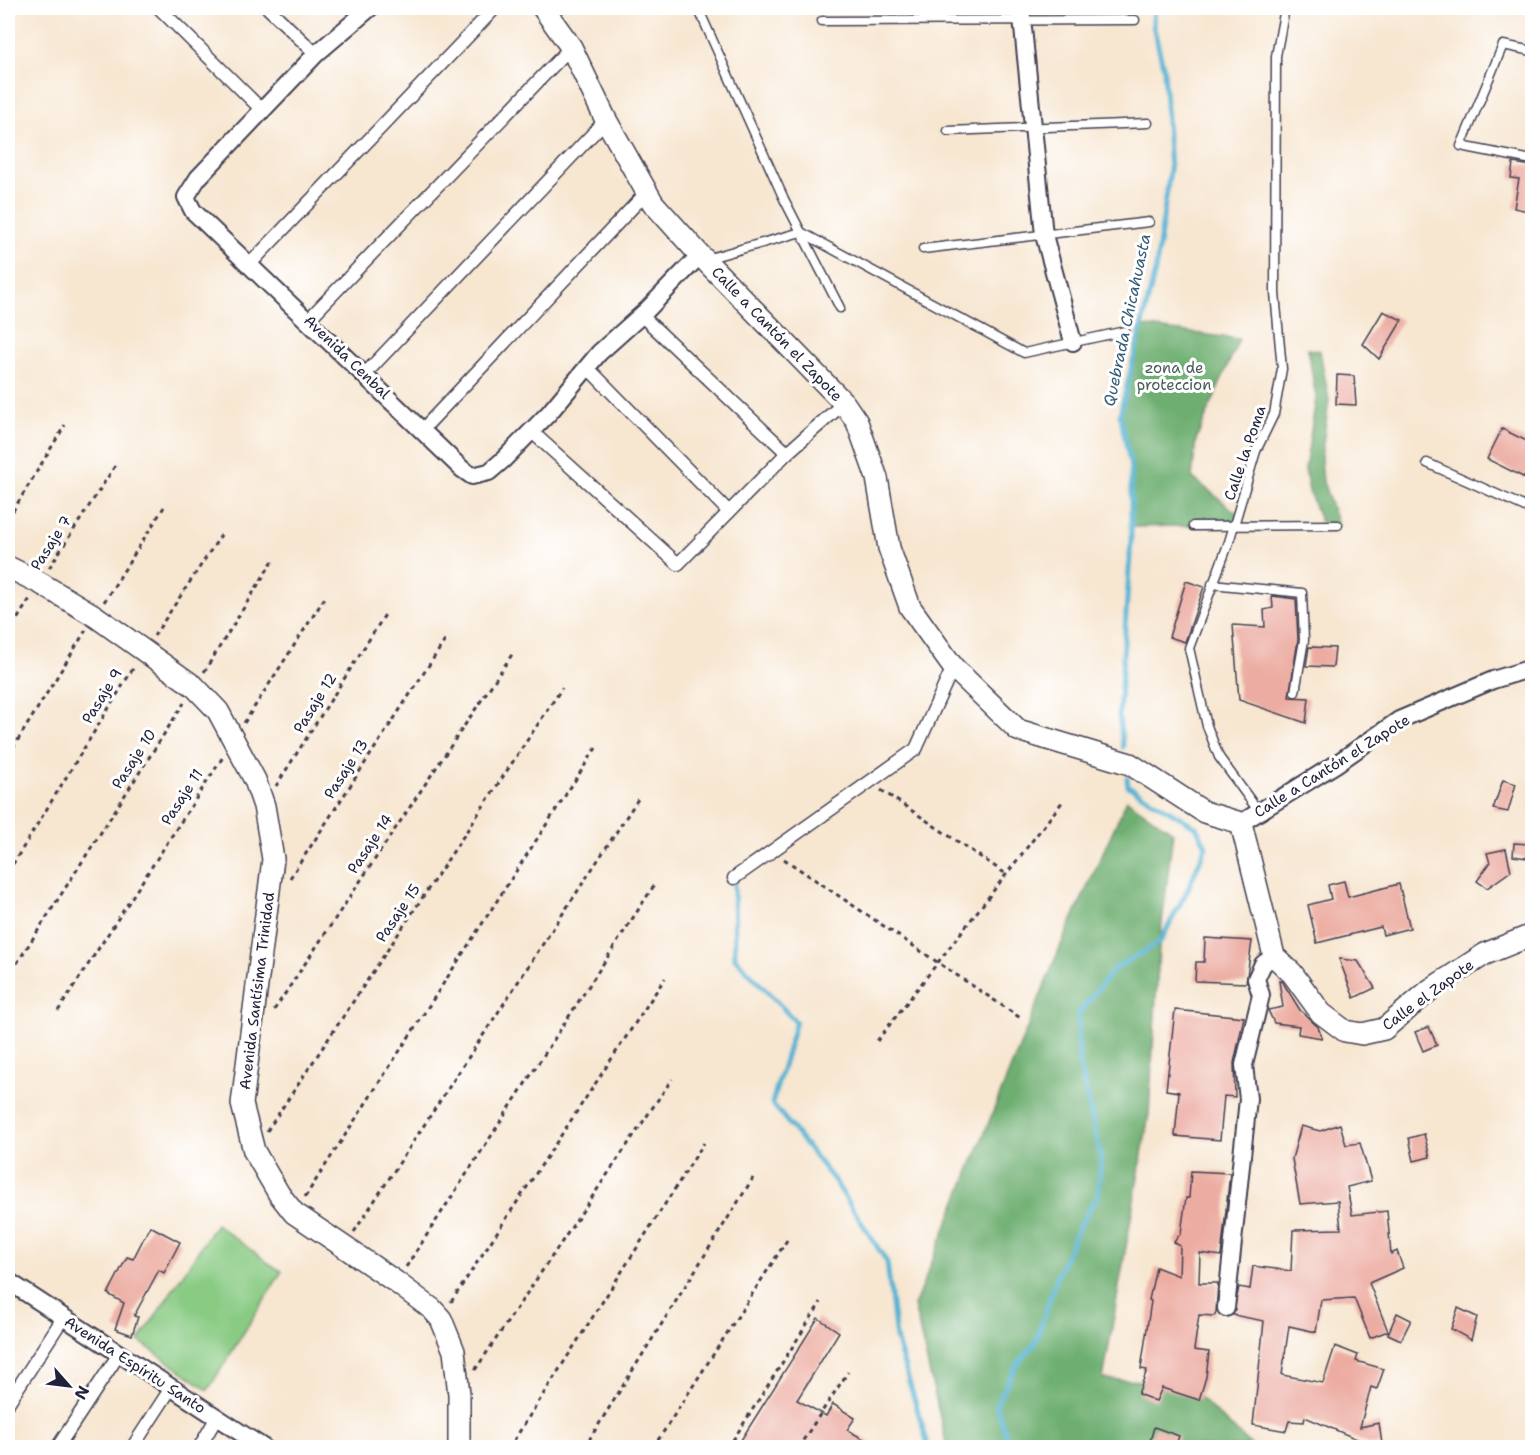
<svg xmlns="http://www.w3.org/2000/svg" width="1540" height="1455" viewBox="0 0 1540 1455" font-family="'Shantell Sans',sans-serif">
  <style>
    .green { fill: #89cb83; stroke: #56765f; stroke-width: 1.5 }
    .forest { fill: #6eaf71; stroke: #486856; stroke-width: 1.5 }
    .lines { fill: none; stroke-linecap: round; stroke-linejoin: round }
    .stream { stroke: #55b3d3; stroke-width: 5 }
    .building { fill: #ecaca1 }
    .service-casing { stroke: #423f51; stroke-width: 11 }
    .pedestrian-casing { stroke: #423f51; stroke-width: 15 }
    .minor-casing { stroke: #423f51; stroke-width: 20 }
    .tertiary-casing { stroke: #423f51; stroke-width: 24 }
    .path { stroke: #423f51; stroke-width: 3; stroke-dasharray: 4.5 4.5; stroke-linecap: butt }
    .service { stroke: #fff; stroke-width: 8 }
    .pedestrian { stroke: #fff; stroke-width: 12 }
    .minor { stroke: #fff; stroke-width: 16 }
    .tertiary { stroke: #fff; stroke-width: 21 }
    .labels { text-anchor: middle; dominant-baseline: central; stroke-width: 6; stroke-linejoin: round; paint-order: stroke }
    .street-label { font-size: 15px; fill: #22223b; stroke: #fff }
    .park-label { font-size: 15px; fill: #465d54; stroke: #fff }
    .water-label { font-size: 16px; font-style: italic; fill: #365c78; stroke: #fff }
  </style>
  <rect width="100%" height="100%" fill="#fff"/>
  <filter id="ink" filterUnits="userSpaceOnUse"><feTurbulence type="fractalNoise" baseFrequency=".0167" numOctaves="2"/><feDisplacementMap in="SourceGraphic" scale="12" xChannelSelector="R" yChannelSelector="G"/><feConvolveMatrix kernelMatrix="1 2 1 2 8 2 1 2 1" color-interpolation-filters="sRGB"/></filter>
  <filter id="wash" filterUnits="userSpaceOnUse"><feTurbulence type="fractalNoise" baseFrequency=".008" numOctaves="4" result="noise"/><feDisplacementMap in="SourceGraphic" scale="24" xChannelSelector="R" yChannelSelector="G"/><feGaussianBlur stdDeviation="1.35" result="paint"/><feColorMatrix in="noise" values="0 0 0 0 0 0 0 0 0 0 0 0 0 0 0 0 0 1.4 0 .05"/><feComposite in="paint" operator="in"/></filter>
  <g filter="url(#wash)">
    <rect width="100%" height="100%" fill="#f7e6d0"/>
    <polygon class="green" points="216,1224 274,1267 282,1271 208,1390 139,1341"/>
    <g class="forest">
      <polygon points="1142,326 1239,339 1196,440 1192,477 1238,514 1234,525 1131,527 1131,468 1120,411"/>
      <polygon points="1308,349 1320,351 1329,400 1321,459 1323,482 1338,525 1320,521 1309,491 1305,470 1316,398"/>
      <polygon points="1127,800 1173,832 1159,948 1149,1114 1103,1379 1184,1383 1253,1447 947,1447 914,1306 1063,940"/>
    </g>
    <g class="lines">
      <g class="stream">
        <polyline points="1123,747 1119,715 1131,541 1131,468 1120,414 1156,267 1170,170 1164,70 1153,25 1154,8"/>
        <polyline points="734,878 735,958 796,1022 772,1103 834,1180 887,1262 896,1338 929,1448"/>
        <polyline points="1010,1448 996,1404 1017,1365 1035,1344 1058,1274 1079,1227 1098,1194 1101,1157 1079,1062 1078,1014 1114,969 1160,942 1187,891 1206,846 1196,827 1128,786 1127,778"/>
      </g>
    </g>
    <g id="blocks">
      <g class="building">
        <polygon points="1513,163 1533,166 1533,212 1514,208 1519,179 1511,178"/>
        <polygon points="1383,311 1402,320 1379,359 1363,344"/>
        <polygon points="1337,375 1354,376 1356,405 1336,404"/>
        <polygon points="1502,429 1533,444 1533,462 1525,478 1487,459"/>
        <polygon points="1186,581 1204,587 1185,642 1169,637"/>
        <polygon points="1272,596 1296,599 1298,640 1289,697 1309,698 1306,723 1239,700 1233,625 1265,627 1264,610 1273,608"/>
        <polygon points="1309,647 1335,648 1333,667 1306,666"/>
        <polygon points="1503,780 1516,784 1508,812 1493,809"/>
        <polygon points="1514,843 1529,844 1527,858 1513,856"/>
        <polygon points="1506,849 1511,871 1487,888 1477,881 1490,863 1487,853"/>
        <polygon points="1344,881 1348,897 1399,884 1410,928 1383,935 1381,927 1317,943 1308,905 1331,899 1328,885"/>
        <polygon points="1205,938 1252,941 1246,983 1195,981 1196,962 1204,962"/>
        <polygon points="1339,959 1358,961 1375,988 1354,998"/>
        <polygon points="1279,981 1282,981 1300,1010 1318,1027 1322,1038 1298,1034 1299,1026 1274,1023 1268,1010 1283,1007"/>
        <polygon points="1175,1010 1244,1017 1234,1063 1235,1097 1224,1096 1220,1140 1175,1136 1179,1092 1166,1090"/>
        <polygon points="1429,1027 1437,1045 1423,1051 1415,1032"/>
        <polygon points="1340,1124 1346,1145 1360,1143 1371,1181 1347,1187 1352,1215 1387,1211 1391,1254 1397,1251 1403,1268 1369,1283 1388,1331 1370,1338 1354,1298 1321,1300 1316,1332 1289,1326 1282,1375 1323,1383 1335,1346 1358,1355 1356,1361 1384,1369 1377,1389 1371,1387 1360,1427 1379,1423 1382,1444 1371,1445 1305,1417 1304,1422 1289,1421 1286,1431 1253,1425 1264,1321 1233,1315 1239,1287 1250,1289 1253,1266 1291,1271 1293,1230 1341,1229 1338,1201 1300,1204 1292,1159 1301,1126 1320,1131"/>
        <polygon points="1424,1134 1430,1157 1414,1161 1409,1138"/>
        <polygon points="1191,1171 1230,1173 1221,1256 1200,1253 1199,1283 1218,1283 1216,1312 1214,1316 1199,1315 1194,1350 1209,1352 1206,1377 1199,1400 1162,1388 1156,1401 1138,1394 1147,1370 1141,1369 1151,1301 1149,1300 1156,1267 1179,1276 1180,1246 1174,1242 1181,1233 1186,1198 1189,1198"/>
        <polygon points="150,1226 180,1242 164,1273 159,1270 134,1316 138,1317 132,1335 115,1329 124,1303 108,1294 127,1257 133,1259"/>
        <polygon points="1458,1308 1477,1317 1471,1340 1451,1329"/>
        <polygon points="1397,1313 1411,1320 1401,1340 1388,1334"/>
        <polygon points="818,1318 839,1332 797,1400 826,1416 833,1404 855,1418 847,1430 880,1448 736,1448"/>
        <polygon points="1154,1427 1179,1436 1175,1448 1148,1448"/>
      </g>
    </g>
  </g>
  <g filter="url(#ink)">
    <use href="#blocks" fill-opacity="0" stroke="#423f51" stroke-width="1.5"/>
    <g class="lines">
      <g class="service-casing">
        <g id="service">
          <polyline points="698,8 784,199 840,308"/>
          <polyline points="822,21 1135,20"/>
          <polyline points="1532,51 1503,45 1461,146 1532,160"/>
          <polyline points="948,131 1148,123"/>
          <polyline points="923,249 1149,222"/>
          <polyline points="706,259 801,232 1024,353 1125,331"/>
          <polyline points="1427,463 1532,510"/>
          <polyline points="1193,526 1338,525"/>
          <polyline points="1212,584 1302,593 1304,640 1295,692"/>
          <polyline points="1259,812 1219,757 1207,726 1189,648 1229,542 1256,451 1274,414 1282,369 1275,293 1276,56 1285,8"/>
        </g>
      </g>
      <g class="pedestrian-casing">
        <g id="pedestrian">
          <polyline points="159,8 263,111"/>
          <polyline points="268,8 316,54"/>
          <polyline points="250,264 495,8"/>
          <polyline points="641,315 787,453"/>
          <polyline points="308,320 571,47"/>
          <polyline points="587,367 729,512"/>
          <polyline points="365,374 606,120"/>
          <polyline points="423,429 646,193"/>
          <polyline points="531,431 678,564 787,453 844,403"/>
          <polyline points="734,878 916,749 953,667"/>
          <polyline points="8,1403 63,1318"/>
          <polyline points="57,1448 119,1354"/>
          <polyline points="132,1448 171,1388"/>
          <polyline points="199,1448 217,1417"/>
        </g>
      </g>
      <g class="minor-casing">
        <g id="minor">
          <polyline points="370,8 316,54 198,178 186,197 193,211 462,469 472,476 489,472 503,460 549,413 599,353 647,310 700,255"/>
          <polyline points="1021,8 1044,235 1073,342"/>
          <polyline points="1241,823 1336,764 1399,720 1493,680 1532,668"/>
          <polyline points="8,1281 264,1448"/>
          <polyline points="1226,1308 1248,1099 1244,1065 1261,995 1256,979 1263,964 1274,956"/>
        </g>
      </g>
      <g class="tertiary-casing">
        <g id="tertiary">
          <polyline points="543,8 571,47 606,120 653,203 700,255 844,403 857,422 877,478 889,548 910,607 953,667 1018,730 1130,764 1204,812 1241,823 1274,956 1292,973 1321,1013 1345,1031 1362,1034 1384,1029 1431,989 1485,954 1532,935"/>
          <polyline points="8,567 40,583 95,616 195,687 218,711 255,780 264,806 273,859 242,1104 254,1151 279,1194 294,1213 396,1282 432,1309 441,1319 454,1351 459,1394 459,1448"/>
        </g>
      </g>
      <g class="path">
        <polyline points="8,404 12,396"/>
        <polyline points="8,519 65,425"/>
        <polyline points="49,568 115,466"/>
        <polyline points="104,602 164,507"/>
        <polyline points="8,634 31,597"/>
        <polyline points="154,636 221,535"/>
        <polyline points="204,672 274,559"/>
        <polyline points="244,723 326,596"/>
        <polyline points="8,756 86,630"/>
        <polyline points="276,786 386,613"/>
        <polyline points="881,790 1006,874"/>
        <polyline points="784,859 1022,1019"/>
        <polyline points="8,872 134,667"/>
        <polyline points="290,878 446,639"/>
        <polyline points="12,971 184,703"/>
        <polyline points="274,1010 513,653"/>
        <polyline points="58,1011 223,757"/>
        <polyline points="877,1041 1063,801"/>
        <polyline points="267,1131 562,688"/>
        <polyline points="305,1197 596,748"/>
        <polyline points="354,1232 638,799"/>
        <polyline points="406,1267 655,884"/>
        <polyline points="451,1302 665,978"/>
        <polyline points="475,1370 672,1079"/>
        <polyline points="509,1448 704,1143"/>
        <polyline points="584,1448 753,1178"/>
        <polyline points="653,1448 789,1237"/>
        <polyline points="728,1448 821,1302"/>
        <polyline points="798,1448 848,1372"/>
      </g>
      <use href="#service" class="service"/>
      <use href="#pedestrian" class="pedestrian"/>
      <use href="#minor" class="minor"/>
      <use href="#tertiary" class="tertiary"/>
    </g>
  </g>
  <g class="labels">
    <g class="street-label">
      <text transform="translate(777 334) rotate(46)">Calle a Cantón el Zapote</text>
      <text transform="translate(347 357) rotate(44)">Avenida Cenbal</text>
      <text transform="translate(1245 453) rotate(-71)">Calle la Poma</text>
      <text transform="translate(51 543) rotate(-57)">Pasaje 7</text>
      <text transform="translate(102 696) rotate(-58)">Pasaje 9</text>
      <text transform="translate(315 703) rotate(-58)">Pasaje 12</text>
      <text transform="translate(134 759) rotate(-57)">Pasaje 10</text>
      <text transform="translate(1332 766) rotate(-32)">Calle a Cantón el Zapote</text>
      <text transform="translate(346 769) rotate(-57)">Pasaje 13</text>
      <text transform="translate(182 797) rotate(-57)">Pasaje 11</text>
      <text transform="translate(370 844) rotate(-56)">Pasaje 14</text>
      <text transform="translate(398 913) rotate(-56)">Pasaje 15</text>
      <text transform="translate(257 991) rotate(-83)">Avenida Santísima Trinidad</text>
      <text transform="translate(1428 995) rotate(-36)">Calle el Zapote</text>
      <text transform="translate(135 1365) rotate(33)">Avenida Espíritu Santo</text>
    </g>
    <g class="park-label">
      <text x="1174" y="368">zona de<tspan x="1174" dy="17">proteccion</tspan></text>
    </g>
    <g class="water-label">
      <text transform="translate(1127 320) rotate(-78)">Quebrada Chicahuasta</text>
    </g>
  </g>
  <rect width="1540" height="1455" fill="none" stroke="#fff" stroke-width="30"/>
  <g transform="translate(69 1386) rotate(118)" stroke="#ffffff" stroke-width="4.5" paint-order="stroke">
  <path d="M0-4.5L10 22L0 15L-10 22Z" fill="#22223b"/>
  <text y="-9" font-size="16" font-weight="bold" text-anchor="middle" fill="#22223b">N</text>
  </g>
</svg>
